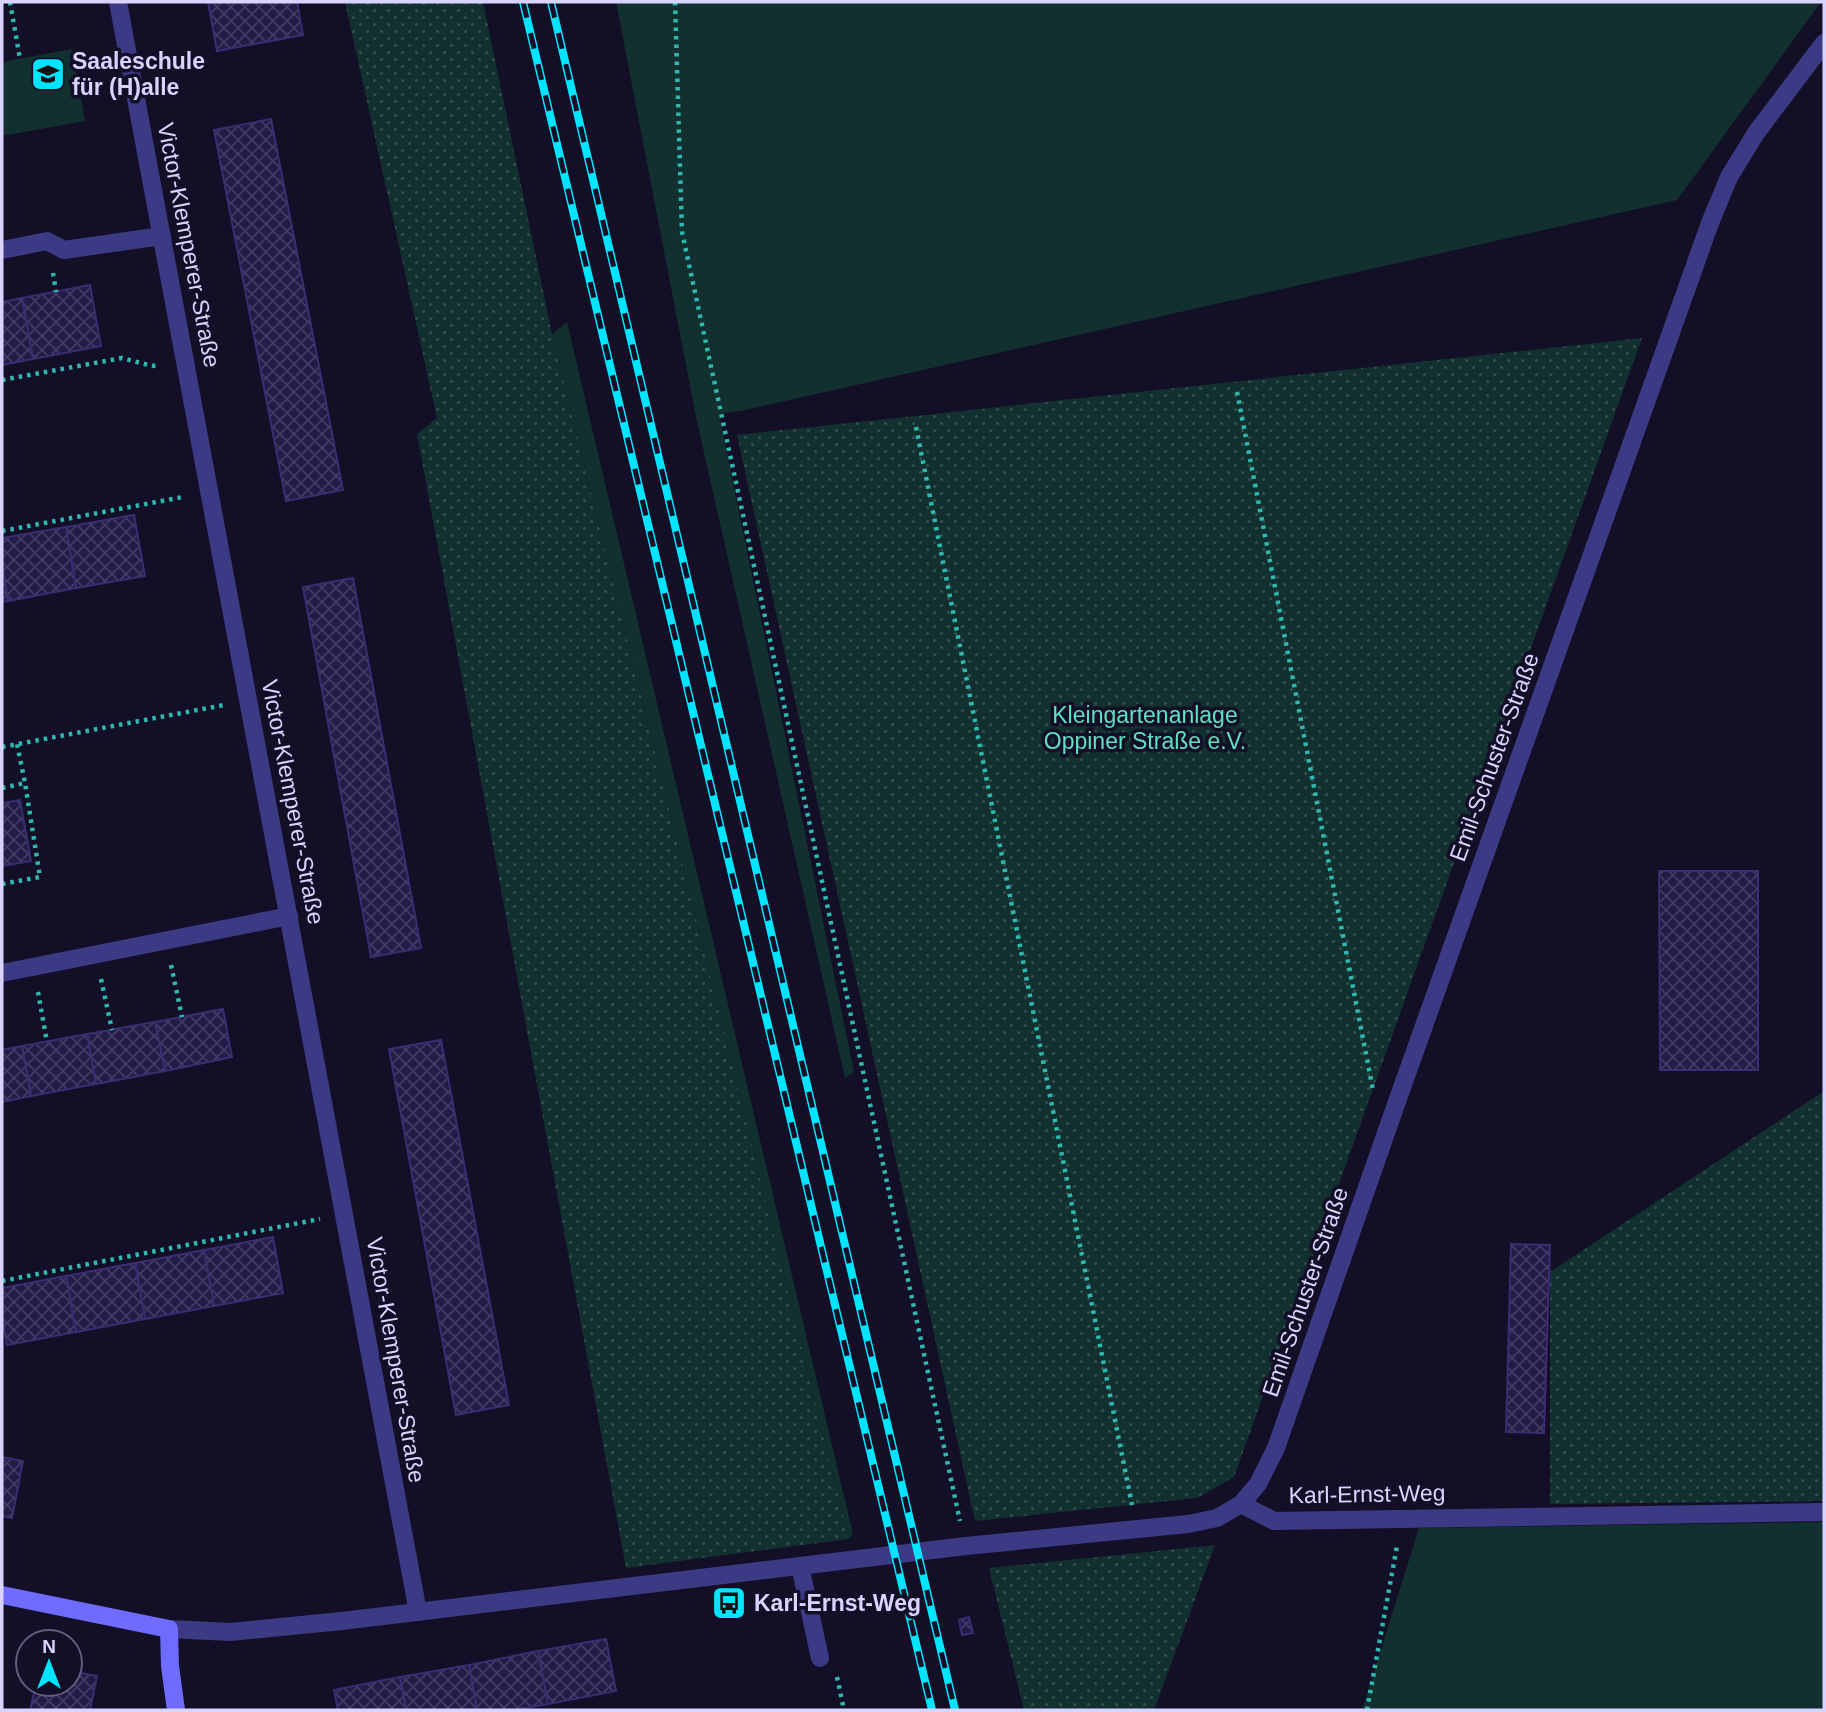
<svg xmlns="http://www.w3.org/2000/svg" width="1826" height="1712" viewBox="0 0 1826 1712" font-family="Helvetica,sans-serif">
  <style>
    .green { fill: #12302f }
    .garden { fill: url(#garden-dots) }
    .building { fill: url(#building-cross-hatch); stroke: #3b2d73; stroke-width: 2 }
    .lines { fill: none; stroke-linecap: round; stroke-linejoin: round }
    .path { stroke: #2fb8b0; stroke-width: 4.5; stroke-dasharray: 3.5 5; stroke-linecap: butt }
    .lane { stroke: #3d3a85; stroke-width: 18 }
    .street { stroke: #3d3a85; stroke-width: 18 }
    .secondary { stroke: #6f6bff; stroke-width: 18 }
    .rail-casing { stroke: #00e5ff; stroke-width: 8 }
    .rail { stroke: #130f26; stroke-width: 5; stroke-dasharray: 16; stroke-linecap: butt }
    .labels { text-anchor: middle; dominant-baseline: central; stroke-width: 7; stroke-linejoin: round; paint-order: stroke }
    .poi-label { font-size: 23px; font-weight: bold; fill: #d9d4ff; stroke: #130f26; text-anchor: start }
    .street-label { font-size: 23px; fill: #d9d4ff; stroke: #130f26 }
    .park-label { font-size: 23px; fill: #5fe0c0; stroke: #130f26 }
  </style>
  <defs>
    <pattern id="garden-dots" width="8" height="8" patternUnits="userSpaceOnUse" patternTransform="scale(1.75)"><rect width="8" height="8" fill="#12302f"/><path d="M2 2h.1M6 6h.1" fill="none" stroke="#344d4e" stroke-width="1.8" stroke-linecap="round"/></pattern>
    <pattern id="building-cross-hatch" width="8" height="8" patternUnits="userSpaceOnUse" patternTransform="scale(1.75)"><rect width="8" height="8" fill="#241b47"/><path d="M0 0l8 8M0 8l8-8" fill="none" stroke="#433b63"/></pattern>
  </defs>
  <rect width="100%" height="100%" fill="#130f26"/>
  <g class="green">
    <polygon points="616,2 1821,2 1677,200 741,411 719,414 854,1072 845,1078 696,417"/>
    <polygon points="72,49 85,121 2,136 2,62"/>
    <polygon points="567,322 853,1534 849,1539 552,334"/>
    <polygon points="1824,1522 1824,1710 1362,1710 1419,1528"/>
  </g>
  <g class="garden">
    <polygon points="345,2 483,2 552,334 849,1539 626,1568 417,434 437,418"/>
    <polygon points="1642,338 1234,1477 1197,1498 975,1521 737,435"/>
    <polygon points="1824,1091 1824,1501 1550,1504 1550,1272"/>
    <polygon points="1215,1545 1154,1710 1024,1710 989,1568"/>
  </g>
  <g class="building">
    <polygon points="208,2 297,2 303,35 217,51"/>
    <polygon points="271,119 343,490 286,501 214,130"/>
    <polygon points="90,285 101,346 33,359 22,298"/>
    <polygon points="22,298 33,359 2,365 2,302"/>
    <polygon points="134,515 145,576 76,588 66,527"/>
    <polygon points="66,527 76,588 8,601 2,566 2,538"/>
    <polygon points="2,566 8,601 2,602"/>
    <polygon points="353,578 421,948 371,957 303,587"/>
    <polygon points="20,800 31,861 2,866 2,803"/>
    <polygon points="1659,871 1758,871 1758,1070 1660,1070"/>
    <polygon points="223,1009 232,1057 165,1071 155,1022"/>
    <polygon points="155,1022 165,1071 96,1084 87,1034"/>
    <polygon points="87,1034 96,1084 31,1096 22,1046"/>
    <polygon points="441,1040 509,1405 456,1415 389,1049"/>
    <polygon points="22,1046 31,1096 2,1102 2,1050"/>
    <polygon points="273,1237 283,1293 214,1306 204,1250"/>
    <polygon points="1511,1244 1550,1245 1544,1433 1506,1432"/>
    <polygon points="204,1250 214,1306 145,1319 135,1263"/>
    <polygon points="135,1263 145,1319 76,1332 66,1276"/>
    <polygon points="66,1276 76,1332 7,1345 2,1318 2,1288"/>
    <polygon points="2,1457 23,1461 12,1518 2,1516"/>
    <polygon points="969,1617 973,1633 962,1635 959,1620"/>
    <polygon points="606,1639 616,1691 548,1704 538,1651"/>
    <polygon points="538,1651 548,1704 515,1710 477,1710 469,1665"/>
    <polygon points="469,1665 477,1710 406,1710 400,1677"/>
    <polygon points="70,1671 97,1676 90,1710 30,1710 36,1684 70,1684"/>
    <polygon points="400,1677 406,1710 338,1710 334,1690"/>
  </g>
  <g class="lines">
    <g class="path">
      <polyline points="10,2 20,59"/>
      <polyline points="675,2 682,232 960,1521"/>
      <polyline points="53,273 56,292"/>
      <polyline points="2,380 122,358 152,366 159,365"/>
      <polyline points="1237,392 1373,1090"/>
      <polyline points="916,427 1132,1505"/>
      <polyline points="2,531 183,497"/>
      <polyline points="2,747 224,705"/>
      <polyline points="2,788 25,783 17,744"/>
      <polyline points="2,884 40,877 25,783"/>
      <polyline points="171,965 182,1017"/>
      <polyline points="101,979 112,1030"/>
      <polyline points="38,992 47,1042"/>
      <polyline points="2,1281 320,1219"/>
      <polyline points="837,1677 844,1710"/>
      <polyline points="1367,1710 1397,1546"/>
    </g>
    <g class="lane">
      <polyline points="2,250 47,241 64,250 162,236"/>
      <polyline points="2,973 289,916"/>
      <polyline points="1241,1504 1274,1521 1824,1512"/>
      <polyline points="800,1566 820,1658"/>
    </g>
    <g class="street">
      <polyline points="118,2 418,1612"/>
      <polyline points="169,1629 230,1632 342,1621 966,1546 1188,1524 1217,1518 1241,1504 1258,1484 1276,1448 1394,1110 1710,223 1729,177 1756,133 1824,43"/>
    </g>
    <polyline class="secondary" points="2,1595 169,1629 170,1666 176,1710"/>
    <g class="rail-casing">
      <g id="rail">
        <polyline points="523,2 932,1710"/>
        <polyline points="551,2 955,1710"/>
      </g>
    </g>
    <use href="#rail" class="rail"/>
  </g>
  <defs>
    <g id="school-square" transform="scale(1.75)"><rect x="-9" y="-9" width="18" height="18" rx="4" fill="#00e5ff" stroke="#130f26"/><path d="M0-5L7-2L0 1L-7-2ZM-4 1L0 2.5L4 1V4Q0 6-4 4Z" fill="#111"/></g>
    <g id="bus-square" transform="scale(1.75)"><rect x="-9" y="-9" width="18" height="18" rx="4" fill="#00e5ff" stroke="#130f26"/><path d="M-5-6H5V4H4V6H2V4H-2V6H-4V4H-5ZM-3.5-4V0h7V-4ZM-3.5 1.2v1.5H-2V1.2ZM2 1.2v1.5H3.5V1.2Z" fill="#111"/></g>
  </defs>
  <g fill-rule="evenodd">
    <use href="#school-square" x="48" y="74"/>
    <use href="#bus-square" x="729" y="1603"/>
  </g>
  <g class="labels">
    <g class="poi-label">
      <text x="72" y="61">Saaleschule<tspan x="72" dy="26">für (H)alle</tspan></text>
      <text x="754" y="1603">Karl-Ernst-Weg</text>
    </g>
    <g class="street-label">
      <text transform="translate(189 245) rotate(79)">Victor-Klemperer-Straße</text>
      <text transform="translate(1494 757) rotate(-70)">Emil-Schuster-Straße</text>
      <text transform="translate(293 802) rotate(79)">Victor-Klemperer-Straße</text>
      <text transform="translate(1305 1292) rotate(-71)">Emil-Schuster-Straße</text>
      <text transform="translate(396 1360) rotate(80)">Victor-Klemperer-Straße</text>
      <text transform="translate(1367 1494) rotate(-1)">Karl-Ernst-Weg</text>
    </g>
    <g class="park-label">
      <text x="1145" y="715">Kleingartenanlage<tspan x="1145" dy="26">Oppiner Straße e.V.</tspan></text>
    </g>
  </g>
  <rect width="1826" height="1712" fill="none" stroke="#d9d4ff" stroke-width="7"/>
  <g transform="translate(49 1663)"><circle r="33" fill="#130f26" stroke="#625e7d" stroke-width="2"/>
  <path d="M0-5L12 26L0 18L-12 26Z" fill="#00e5ff"/>
  <text y="-10" font-size="19" font-weight="bold" text-anchor="middle" fill="#d9d4ff">N</text>
  </g>
</svg>
